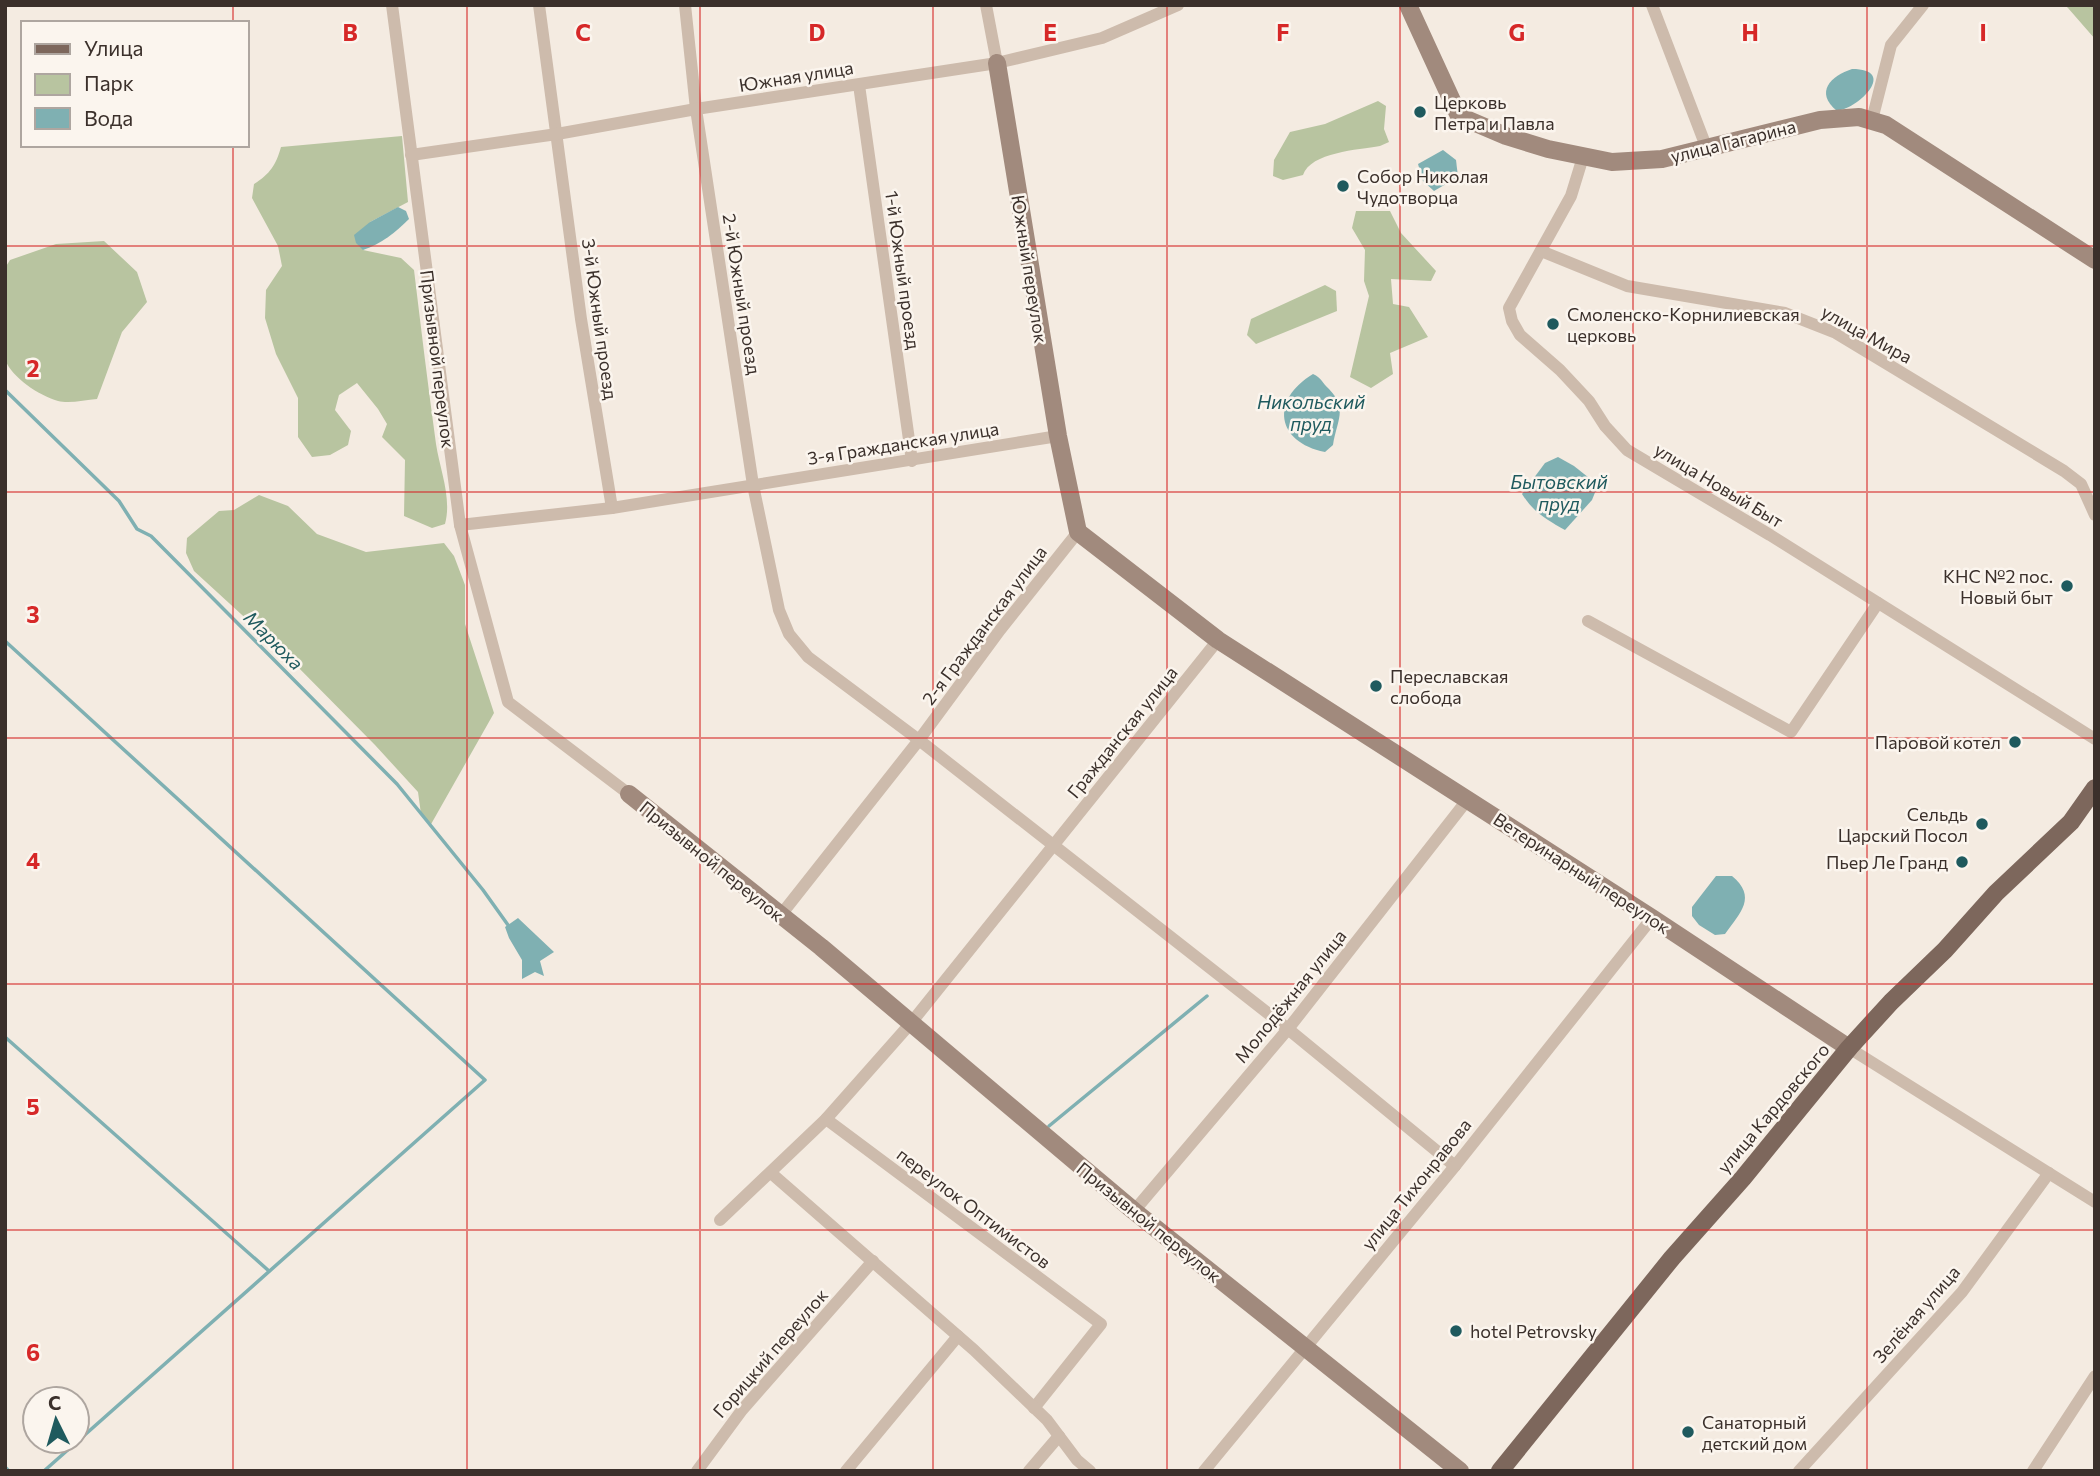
<svg xmlns="http://www.w3.org/2000/svg" width="2100" height="1476" viewBox="0 0 2100 1476" font-family="Commissioner,sans-serif">
  <style>
    .green { fill: #b8c4a0 }
    .water { fill: #7fb0b2 }
    .lines { fill: none; stroke-linecap: round; stroke-linejoin: round }
    .stream { stroke: #7fb0b2; stroke-width: 3.5 }
    .street { stroke: #cdbbac; stroke-width: 12 }
    .secondary { stroke: #a18a7d; stroke-width: 18 }
    .primary { stroke: #7d675c; stroke-width: 18 }
    .grid { fill: none; stroke: #d62828; stroke-width: 2; stroke-opacity: 0.55 }
    .poi-dot { fill: #1f5a5e; stroke: #fbf5ee; stroke-width: 2.5 }
    .labels { text-anchor: middle; dominant-baseline: central; stroke-width: 5; stroke-linejoin: round; paint-order: stroke }
    .street-label { font-size: 18px; fill: #3b302b; stroke: #fbf5ee }
    .poi-label { font-size: 18px; fill: #3b302b; stroke: #fbf5ee; text-anchor: start }
    .water-label { font-size: 19px; font-style: italic; fill: #1f5a5e; stroke: #fbf5ee }
    .grid-label { font-size: 23px; text-anchor: middle; font-weight: bold; fill: #d62828; stroke: #fbf5ee; stroke-width: 5; stroke-linejoin: round; paint-order: stroke }
  </style>
  <rect width="100%" height="100%" fill="#f4ebe1"/>
  <g class="green">
    <polygon points="2065,5 2095,5 2095,39 2068,8"/>
    <path d="M1378,101L1386,106L1384,129L1389,142L1380,146C1358,150 1311,152 1303,175L1283,180L1273,176L1274,160L1290,132L1325,124Z"/>
    <path d="M402,136L408,202L370,222L363,250L401,258L414,270C421,328 428,386 436,444C440,470 452,498 445,524L432,528L404,516L405,460L382,437L387,424L378,409L357,383L339,395L335,410L351,431L348,445L330,455L312,457L298,437V398L276,354L265,318L266,290L282,266L278,246L252,198L254,184C270,174 276,165 281,147Z"/>
    <polygon points="1356,211 1390,211 1401,233 1436,271 1431,281 1391,279 1393,304 1409,307 1428,337 1390,353 1393,374 1371,388 1350,377 1369,296 1364,281 1365,250 1352,228"/>
    <path d="M104,241L137,272L147,302L122,332L97,399C85,400 69,404 58,401C38,395 13,378 5,360V268L10,260L56,244Z"/>
    <polygon points="1325,285 1336,291 1337,311 1256,344 1247,335 1251,319"/>
    <polygon points="259,495 288,506 317,534 366,552 444,543 454,556 465,585 465,624 494,713 430,826 421,814 418,792 375,745 288,657 194,571 186,553 187,538 219,511 234,510"/>
  </g>
  <g class="water">
    <path d="M1852,69C1897,69 1861,107 1837,111C1814,92 1831,76 1852,69Z"/>
    <polygon points="1443,150 1456,160 1458,177 1434,191 1423,181 1418,164"/>
    <path d="M398,207L406,211L409,219C396,232 381,244 363,250L356,243L354,235L370,222Z"/>
    <path d="M1313,374C1322,378 1322,383 1329,389C1348,409 1337,420 1333,445L1325,452C1276,442 1270,400 1313,374Z"/>
    <path d="M1558,457L1574,466L1598,485L1592,500L1565,530C1547,520 1533,512 1522,494L1545,463Z"/>
    <path d="M1716,876H1732C1757,897 1741,912 1725,934L1715,935L1699,925L1692,916V907Z"/>
    <polygon points="518,918 554,952 540,961 544,976 535,972 522,979 522,960 509,938 505,927"/>
  </g>
  <g class="lines">
    <g class="stream">
      <polyline points="5,390 119,501 137,529 151,536 397,784 483,890 508,925"/>
      <polyline points="5,641 485,1080 44,1471"/>
      <polyline points="5,1037 269,1271"/>
      <polyline points="1049,1126 1207,996"/>
      <polyline points="5,1467 9,1471"/>
    </g>
    <g class="street">
      <polyline points="392,5 460,525 508,702 629,794"/>
      <polyline points="539,5 581,319 612,508"/>
      <polyline points="685,5 696,109 753,485 779,610 789,634 808,657 919,740 1288,1029 1455,1166"/>
      <polyline points="986,5 997,63"/>
      <polyline points="1652,5 1707,149"/>
      <polyline points="859,85 912,461"/>
      <polyline points="1872,120 1891,45 1923,5"/>
      <polyline points="411,155 557,134 696,109 997,63 1102,38 1178,5"/>
      <polyline points="1583,157 1571,196 1509,308 1512,321 1520,335 1560,370 1589,401 1605,426 1627,450 1770,535 2095,739"/>
      <polyline points="1541,251 1627,286 1785,313 1836,333 2064,471 2081,484 2095,515"/>
      <polyline points="460,525 612,508 1058,436"/>
      <polyline points="1588,621 1791,732 1878,603"/>
      <polyline points="780,916 919,740 1000,630 1078,532"/>
      <polyline points="1849,1048 2095,1202"/>
      <polyline points="826,1119 1101,1324 1034,1408"/>
      <polyline points="771,1173 974,1350 1047,1420 1077,1460 1090,1471"/>
      <polyline points="1134,1211 1288,1029 1468,799"/>
      <polyline points="720,1220 826,1119 911,1023 1218,640"/>
      <polyline points="697,1471 742,1410 873,1261"/>
      <polyline points="846,1471 958,1336"/>
      <polyline points="1029,1471 1059,1436"/>
      <polyline points="1204,1471 1455,1166 1652,918"/>
      <polyline points="1799,1471 1962,1292 2049,1173"/>
      <polyline points="2033,1471 2095,1376"/>
    </g>
    <g class="secondary">
      <polyline points="1408,5 1459,116 1506,136 1548,149 1612,162 1662,159 1820,120 1859,117 1886,125 2095,260"/>
      <polyline points="997,63 1058,436 1078,532 1218,640 1652,918 1849,1048"/>
      <polyline points="629,794 821,947 1134,1211 1460,1471"/>
    </g>
    <polyline class="primary" points="1500,1471 1672,1258 1743,1178 1849,1048 1891,1002 1945,950 1996,893 2071,822 2095,788"/>
  </g>
  <path class="grid" d="M233,5V23M467,5V1471M700,5V1471M933,5V1471M1167,5V1471M1400,5V1471M1633,5V1471M1867,5V1471M233,145V1471M5,246H2095M5,492H2095M5,738H2095M5,984H2095M5,1230H2095"/>
  <g class="poi-dot">
    <circle cx="1420" cy="112" r="7"/>
    <circle cx="1343" cy="186" r="7"/>
    <circle cx="1553" cy="324" r="7"/>
    <circle cx="2067" cy="586" r="7"/>
    <circle cx="1376" cy="686" r="7"/>
    <circle cx="2015" cy="742" r="7"/>
    <circle cx="1982" cy="824" r="7"/>
    <circle cx="1962" cy="862" r="7"/>
    <circle cx="1456" cy="1331" r="7"/>
    <circle cx="1688" cy="1432" r="7"/>
  </g>
  <g class="labels">
    <g class="street-label">
      <text transform="translate(796 76) rotate(-9)">Южная улица</text>
      <text transform="translate(1733 141) rotate(-14)">улица Гагарина</text>
      <text transform="translate(1030 269) rotate(81)">Южный переулок</text>
      <text transform="translate(903 270) rotate(82)">1-й Южный проезд</text>
      <text transform="translate(742 294) rotate(81)">2-й Южный проезд</text>
      <text transform="translate(600 319) rotate(82)">3-й Южный проезд</text>
      <text transform="translate(1867 334) rotate(29)">улица Мира</text>
      <text transform="translate(438 359) rotate(83)">Призывной переулок</text>
      <text transform="translate(903 443) rotate(-9)">3-я Гражданская улица</text>
      <text transform="translate(1719 485) rotate(31)">улица Новый Быт</text>
      <text transform="translate(984 625) rotate(-53)">2-я Гражданская улица</text>
      <text transform="translate(1122 732) rotate(-51)">Гражданская улица</text>
      <text transform="translate(712 861) rotate(39)">Призывной переулок</text>
      <text transform="translate(1582 873) rotate(33)">Ветеринарный переулок</text>
      <text transform="translate(1290 996) rotate(-51)">Молодёжная улица</text>
      <text transform="translate(1773 1108) rotate(-50)">улица Кардовского</text>
      <text transform="translate(1416 1184) rotate(-51)">улица Тихонравова</text>
      <text transform="translate(974 1208) rotate(37)">переулок Оптимистов</text>
      <text transform="translate(1149 1222) rotate(39)">Призывной переулок</text>
      <text transform="translate(1916 1314) rotate(-49)">Зелёная улица</text>
      <text transform="translate(770 1353) rotate(-49)">Горицкий переулок</text>
    </g>
    <g class="poi-label">
      <text x="1434" y="102">Церковь<tspan x="1434" dy="21">Петра и Павла</tspan></text>
      <text x="1357" y="176">Собор Николая<tspan x="1357" dy="21">Чудотворца</tspan></text>
      <text x="1567" y="314">Смоленско-Корнилиевская<tspan x="1567" dy="21">церковь</tspan></text>
      <text x="2053" y="576" text-anchor="end">КНС №2 пос.<tspan x="2053" dy="21">Новый быт</tspan></text>
      <text x="1390" y="676">Переславская<tspan x="1390" dy="21">слобода</tspan></text>
      <text x="2001" y="742" text-anchor="end">Паровой котел</text>
      <text x="1968" y="814" text-anchor="end">Сельдь<tspan x="1968" dy="21">Царский Посол</tspan></text>
      <text x="1948" y="862" text-anchor="end">Пьер Ле Гранд</text>
      <text x="1470" y="1331">hotel Petrovsky</text>
      <text x="1702" y="1422">Санаторный<tspan x="1702" dy="21">детский дом</tspan></text>
    </g>
    <g class="water-label">
      <text x="1311" y="401">Никольский<tspan x="1311" dy="22">пруд</tspan></text>
      <text x="1559" y="481">Бытовский<tspan x="1559" dy="22">пруд</tspan></text>
      <text transform="translate(274 640) rotate(45)">Марюха</text>
    </g>
  </g>
  <g class="grid-label">
    <text x="350" y="41">B</text>
    <text x="583" y="41">C</text>
    <text x="817" y="41">D</text>
    <text x="1050" y="41">E</text>
    <text x="1283" y="41">F</text>
    <text x="1517" y="41">G</text>
    <text x="1750" y="41">H</text>
    <text x="1983" y="41">I</text>
    <text x="33" y="377">2</text>
    <text x="33" y="623">3</text>
    <text x="33" y="869">4</text>
    <text x="33" y="1115">5</text>
    <text x="33" y="1361">6</text>
  </g>
  <rect width="2100" height="1476" fill="none" stroke="#3b302b" stroke-width="14"/>
  <rect x="21" y="21" width="228" height="126" fill="#fbf5ee" stroke="#aea6a0" stroke-width="2"/>
  <rect x="35" y="44" width="35" height="10" fill="#7d675c" stroke="#aea6a0" stroke-width="2"/>
  <text x="84" y="56" font-size="21" fill="#3b302b">Улица</text>
  <rect x="35" y="74" width="35" height="21" fill="#b8c4a0" stroke="#aea6a0" stroke-width="2"/>
  <text x="84" y="91" font-size="21" fill="#3b302b">Парк</text>
  <rect x="35" y="108" width="35" height="21" fill="#7fb0b2" stroke="#aea6a0" stroke-width="2"/>
  <text x="84" y="126" font-size="21" fill="#3b302b">Вода</text>
  <g transform="translate(56 1420) rotate(355)"><circle r="33" fill="#fbf5ee" stroke="#aea6a0" stroke-width="2"/>
  <path d="M0-5L12 26L0 18L-12 26Z" fill="#1f5a5e"/>
  <text y="-10" font-size="19" font-weight="bold" text-anchor="middle" fill="#3b302b">С</text>
  </g>
</svg>
